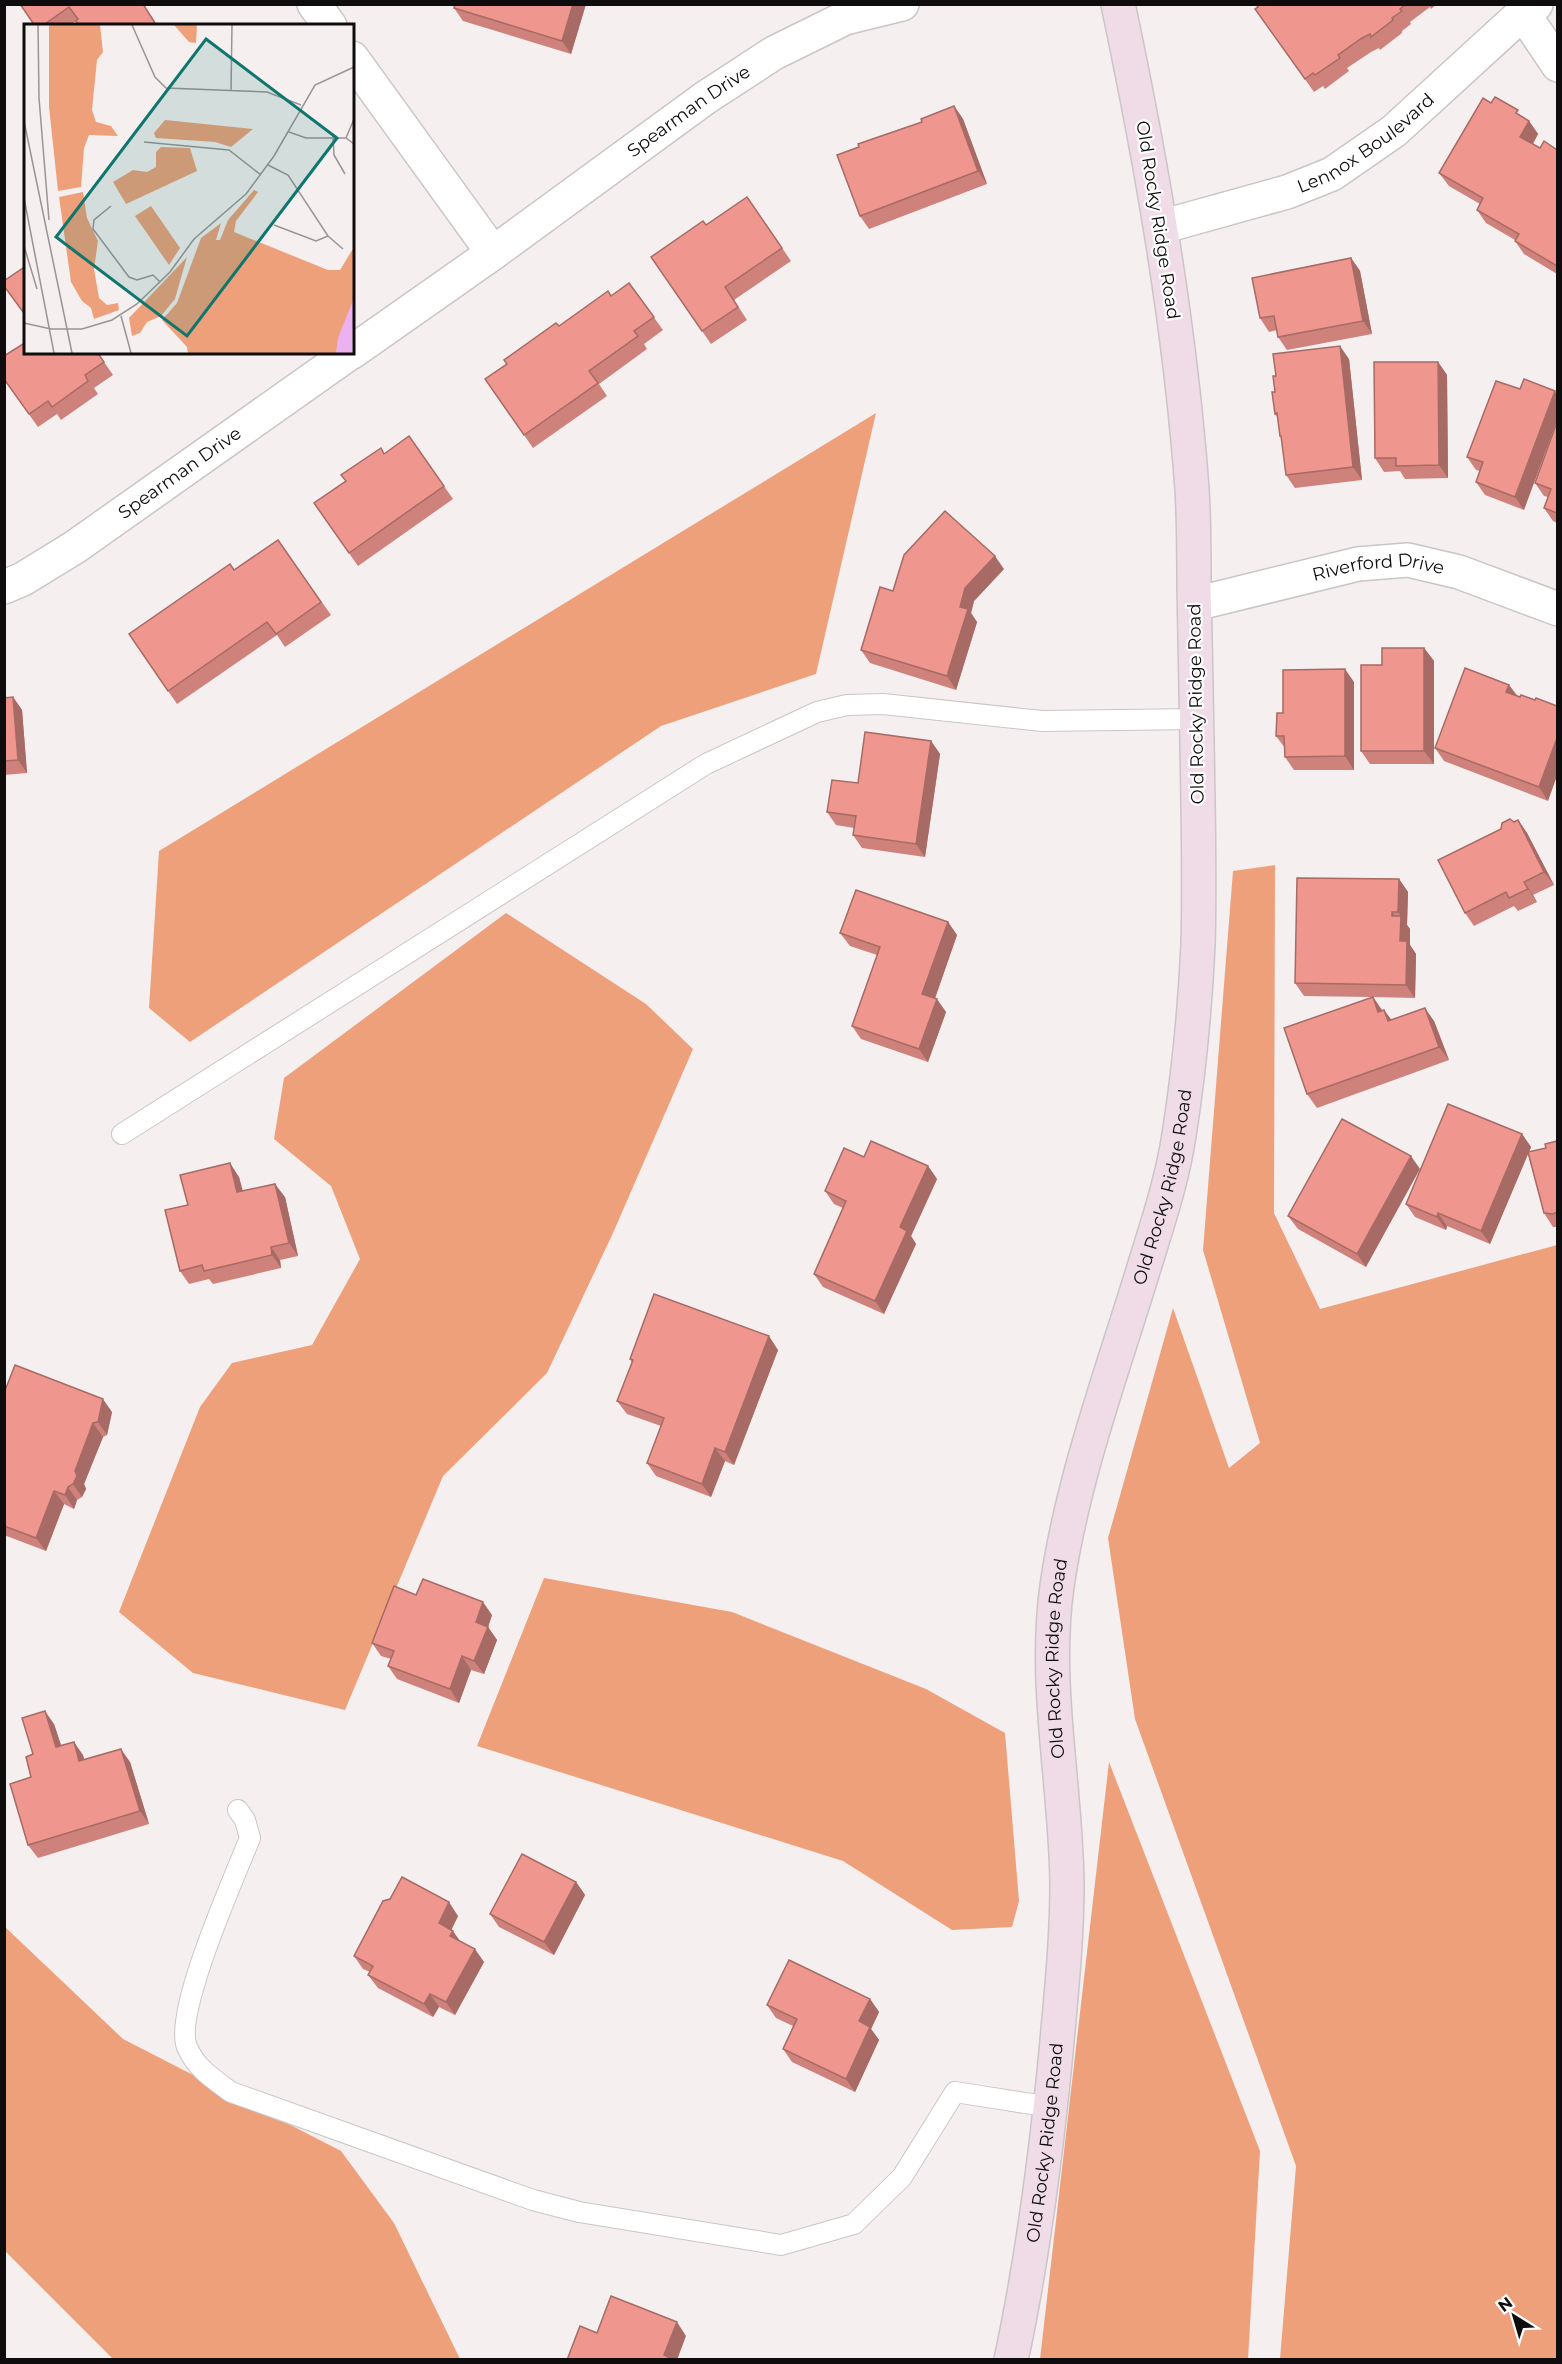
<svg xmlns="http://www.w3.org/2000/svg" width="1562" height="2364" viewBox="0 0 1562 2364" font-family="Montserrat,sans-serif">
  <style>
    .forest { fill: #eea07a }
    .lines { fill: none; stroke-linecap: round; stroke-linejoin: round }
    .lane-casing { stroke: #cbc5c6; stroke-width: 22 }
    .street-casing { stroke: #cbc5c6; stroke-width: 36 }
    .secondary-casing { stroke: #cbc5c6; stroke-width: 36 }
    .lane { stroke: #fff; stroke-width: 20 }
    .street { stroke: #fff; stroke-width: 33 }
    .secondary { stroke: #efdce7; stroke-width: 33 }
    .wall { fill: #ce827b }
    .shaded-wall { fill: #a76a64 }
    .building { fill: #ef978f; stroke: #a76a64; stroke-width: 1.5 }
    .labels { text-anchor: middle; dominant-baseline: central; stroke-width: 4.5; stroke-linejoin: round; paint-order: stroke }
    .street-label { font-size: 18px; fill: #0e0c0c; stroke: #fefefe }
    .inset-road { fill: none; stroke: #999495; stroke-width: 1.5 }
    .view { fill: #0f766e; fill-opacity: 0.15; stroke: #0f766e; stroke-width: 3 }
    .inset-edge { fill: none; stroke: #0e0c0c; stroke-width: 3 }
  </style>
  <rect width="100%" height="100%" fill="#f5eff0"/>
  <g class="forest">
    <polygon points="876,413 816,674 661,726 190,1042 149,1008 159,851"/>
    <polygon points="1275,865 1274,1213 1320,1309 1557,1245 1557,2359 1280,2359 1296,2166 1135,1719 1108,1538 1173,1308 1229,1468 1260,1443 1203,1250 1233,871"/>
    <polygon points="506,913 646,1004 693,1049 613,1233 547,1373 443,1476 345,1710 193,1673 119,1612 200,1407 232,1363 312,1345 360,1259 331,1186 274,1139 284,1078"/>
    <polygon points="544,1578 732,1612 926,1689 1005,1733 1019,1901 1012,1927 952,1930 843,1861 477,1746"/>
    <polygon points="1109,1762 1260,2151 1248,2359 1040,2359"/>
    <polygon points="4,1926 123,2039 341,2151 394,2223 460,2359 113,2359 5,2251"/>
  </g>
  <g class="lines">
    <g class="lane-casing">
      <g id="lane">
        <polyline points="122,1134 706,764 817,712 847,705 883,704 1042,721 1197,719"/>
        <path d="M238,1810L245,1820L250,1838C235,1876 173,2013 187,2047C196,2068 212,2078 231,2092L533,2200L579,2212L781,2245L854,2224L902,2177L955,2092L1051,2107"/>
      </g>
    </g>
    <g class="street-casing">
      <g id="street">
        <polyline points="314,4 330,26"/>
        <polyline points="1523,13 1558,65"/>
        <polyline points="352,58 493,253"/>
        <path id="s1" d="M1161,227L1287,192L1332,174L1394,131L1523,13L1536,4"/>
        <path id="s2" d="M352,352L493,253L705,98L774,53L845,18L902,4"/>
        <path id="s3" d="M4,587L23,579L75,547L351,352"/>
        <path id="s4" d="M1195,604L1358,564L1408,560L1459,572L1558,609"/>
      </g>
    </g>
    <g class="secondary-casing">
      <g id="secondary">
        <path id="s5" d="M1011,2360C1033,2258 1046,2155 1056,2052C1061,1996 1067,1940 1067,1884C1066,1785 1043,1685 1057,1586C1072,1481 1111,1375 1142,1274C1156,1228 1172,1182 1179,1135C1189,1072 1195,1008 1198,945C1200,877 1198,809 1197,741C1196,689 1195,637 1194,585C1194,553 1194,521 1192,489C1180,326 1152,165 1118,4"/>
      </g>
    </g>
    <use href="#lane" class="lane"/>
    <use href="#street" class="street"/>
    <use href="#secondary" class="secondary"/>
  </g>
  <g class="wall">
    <polygon points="20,4 143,4 76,21 70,26 35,26"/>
    <polygon points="455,4 586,4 571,54 463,21 454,8"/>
    <polygon points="1256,4 1437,4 1431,9 1430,7 1410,22 1411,24 1402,31 1402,33 1380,50 1379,48 1371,52 1347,68 1349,71 1325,89 1323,86 1314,92 1255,9 1258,7"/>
    <polygon points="1491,103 1529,121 1538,134 1533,144 1540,148 1557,150 1557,274 1524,254 1515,241 1515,240 1486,223 1477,210 1480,204 1449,186 1439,173"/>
    <polygon points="954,106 963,119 987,184 869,229 860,216 859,147 922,122"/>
    <polygon points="747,197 791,261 734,300 747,320 711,344 651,257 706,225"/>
    <polygon points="1351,258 1360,271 1372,334 1287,350 1278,337 1277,330 1269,332 1260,318"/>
    <polygon points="629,283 663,330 644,344 647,349 599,384 607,396 533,448 485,379 559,326 612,296"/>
    <polygon points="26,352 105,352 100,356 113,375 94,388 98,394 61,420 57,414 38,427 4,379"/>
    <polygon points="1349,359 1362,480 1295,488 1286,475 1282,440 1280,436 1278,418 1275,414 1276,376"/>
    <polygon points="1438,362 1447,375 1448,478 1405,479 1400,471 1384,472 1375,458"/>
    <polygon points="1496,381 1524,510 1485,495 1476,482 1480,471 1476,470 1467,457"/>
    <polygon points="1557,422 1557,523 1553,521 1544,508 1548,497 1544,496 1535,483"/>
    <polygon points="409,436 453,499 358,566 314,503"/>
    <polygon points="278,540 331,615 285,647 277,635 177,704 129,634 234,570"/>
    <polygon points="1004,569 974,601 971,613 977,622 956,690 870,663 861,650 893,591"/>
    <polygon points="1424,648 1434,661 1434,764 1370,764 1361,751 1382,665"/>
    <polygon points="1354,682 1354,770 1294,770 1285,757 1285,748 1276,736 1283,713"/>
    <polygon points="1509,685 1517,695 1548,801 1444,761 1435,748"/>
    <polygon points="13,697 22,710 27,773 4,775 4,698"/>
    <polygon points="931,741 940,754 925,857 862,848 853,835 854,828 836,825 827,812"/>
    <polygon points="1518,820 1527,833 1554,885 1533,895 1537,902 1518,911 1514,906 1474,926 1465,913 1514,822"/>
    <polygon points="1399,879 1408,892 1407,925 1410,929 1410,945 1416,954 1415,998 1373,997 1382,1011 1384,1010 1391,1020 1434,1021 1449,1060 1317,1108 1307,1094 1371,997 1304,996 1295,983"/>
    <polygon points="948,922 957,935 935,998 946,1012 928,1062 861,1039 852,1026 877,955 850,946 840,933"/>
    <polygon points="1342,1119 1366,1267 1298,1229 1288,1216"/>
    <polygon points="1522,1134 1531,1147 1529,1152 1546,1148 1557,1141 1557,1227 1553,1227 1544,1213 1528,1154 1490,1244 1447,1226 1446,1230 1415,1217 1406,1204"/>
    <polygon points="864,1157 928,1166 937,1179 911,1236 916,1244 884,1314 823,1287 814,1274 843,1208 834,1204 825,1191"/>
    <polygon points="239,1177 243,1191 285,1197 298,1256 280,1260 281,1268 213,1284 209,1279 189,1284 180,1271 188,1205"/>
    <polygon points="778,1350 734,1465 725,1461 711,1497 656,1476 647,1463 661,1426 627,1414 617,1401 632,1363 630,1359"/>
    <polygon points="4,1393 112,1412 107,1435 103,1437 84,1484 86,1489 82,1497 77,1500 74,1509 64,1504 46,1551 4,1535"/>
    <polygon points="416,1595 492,1615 488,1627 497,1640 484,1674 471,1670 459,1703 397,1679 388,1666 391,1659 381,1656 372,1643"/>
    <polygon points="54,1724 61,1746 83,1755 84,1760 130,1762 149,1824 38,1858 28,1845 33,1754"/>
    <polygon points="576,1882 585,1895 554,1955 499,1927 490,1914"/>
    <polygon points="458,1916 451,1930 460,1941 484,1962 455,2015 439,2007 433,2017 378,1988 368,1975 370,1972 363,1969 354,1956"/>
    <polygon points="870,1999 879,2012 871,2029 879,2040 855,2092 792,2062 783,2049 793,2026 776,2018 767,2005"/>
  </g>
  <g class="shaded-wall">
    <polygon points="573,4 586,4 571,54 562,41"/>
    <polygon points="954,106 963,119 987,184 978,171"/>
    <polygon points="1529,121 1538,134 1529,150 1520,137"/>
    <polygon points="1351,258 1360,271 1372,334 1363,321"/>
    <polygon points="1340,346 1349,359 1362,480 1353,467"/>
    <polygon points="1438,362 1447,375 1448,478 1439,465"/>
    <polygon points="1555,391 1557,395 1557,421 1524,510 1515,497"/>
    <polygon points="995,556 1004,569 974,601 971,613 977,622 956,690 947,676 960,607 965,588"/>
    <polygon points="1424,648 1434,661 1434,764 1424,751"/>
    <polygon points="1345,669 1354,682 1354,770 1345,756"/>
    <polygon points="1509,685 1518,698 1506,692"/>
    <polygon points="13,697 22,710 27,773 18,760"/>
    <polygon points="1557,738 1557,776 1548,801 1539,787"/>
    <polygon points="931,741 940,754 925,857 916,844"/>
    <polygon points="1518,820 1527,833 1554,885 1544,872"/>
    <polygon points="1399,879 1408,892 1407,925 1410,929 1410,945 1416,954 1415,998 1406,985 1400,941 1392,916 1392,912 1401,925 1401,916 1398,912"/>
    <polygon points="1524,882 1533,895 1537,902 1528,889"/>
    <polygon points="948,922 957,935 932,1007 922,994"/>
    <polygon points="1373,997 1382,1010 1387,1026 1378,1012"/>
    <polygon points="937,999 946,1012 928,1062 919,1049"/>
    <polygon points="1425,1008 1434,1021 1449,1060 1439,1047"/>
    <polygon points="1384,1010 1394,1023 1388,1021"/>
    <polygon points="1522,1134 1531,1147 1490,1244 1481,1231"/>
    <polygon points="1411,1156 1420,1169 1366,1267 1357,1254"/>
    <polygon points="230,1163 239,1177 246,1206 237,1192"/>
    <polygon points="928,1166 937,1179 911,1236 916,1244 884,1314 875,1301 900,1227"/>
    <polygon points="275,1184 285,1197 298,1256 289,1243"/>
    <polygon points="1438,1213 1447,1226 1446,1230 1437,1217"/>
    <polygon points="271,1247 280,1260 281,1268 272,1255"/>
    <polygon points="769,1336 778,1350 734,1465 725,1452"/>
    <polygon points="103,1399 112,1412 107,1435 98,1422"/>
    <polygon points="93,1423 103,1437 84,1484 86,1489 82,1497 73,1484 75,1471"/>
    <polygon points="715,1448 725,1461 711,1497 702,1484"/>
    <polygon points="68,1487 77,1500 74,1509 65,1495"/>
    <polygon points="54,1491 64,1504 46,1551 36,1538"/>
    <polygon points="483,1602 492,1615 488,1627 497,1640 484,1674 474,1661 476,1622"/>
    <polygon points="462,1656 471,1670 459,1703 450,1689"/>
    <polygon points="45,1711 54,1724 66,1760 56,1747"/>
    <polygon points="74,1742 83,1755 88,1774 79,1761"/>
    <polygon points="121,1749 130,1762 149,1824 140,1811"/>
    <polygon points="576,1882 585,1895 554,1955 544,1942"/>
    <polygon points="449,1902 458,1916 448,1937 439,1923"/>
    <polygon points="453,1931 462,1944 450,1936"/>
    <polygon points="475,1949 484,1962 455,2015 446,2002"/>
    <polygon points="430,1994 439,2007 433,2017 424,2004"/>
    <polygon points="870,1999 879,2012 871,2029 879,2040 855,2092 846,2079 859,2021"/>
    <polygon points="677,2322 686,2336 677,2360 668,2360 664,2355"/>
  </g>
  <g class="building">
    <polygon points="20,4 143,4 157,26 79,26 76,21 78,19 69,7 42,26 35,26"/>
    <polygon points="455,4 573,4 562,41 454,8"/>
    <polygon points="1256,4 1406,4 1400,9 1402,11 1392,18 1393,20 1371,37 1370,34 1362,38 1338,55 1340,58 1315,75 1313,73 1305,79 1255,9 1258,7"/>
    <polygon points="1495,97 1518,110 1516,113 1529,121 1520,137 1540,148 1544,141 1557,150 1557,266 1515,241 1519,234 1477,210 1483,198 1439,173 1483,98 1491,103"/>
    <polygon points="954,106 978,171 860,216 837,155 859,147 858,144 922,122 921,119"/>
    <polygon points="747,197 782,248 725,287 738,307 702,331 651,257 703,221 706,225"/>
    <polygon points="1351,258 1363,321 1278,337 1274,316 1260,318 1252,278"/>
    <polygon points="26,266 26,316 4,286 4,281"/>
    <polygon points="629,283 654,317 634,331 638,336 589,371 598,383 524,435 485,379 507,364 504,360 556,323 559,326 608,291 611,296"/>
    <polygon points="26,342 26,352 97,352 104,362 85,375 88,381 52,407 48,401 29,414 4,379 4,356"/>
    <polygon points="1340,346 1353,467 1286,475 1281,436 1280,436 1277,413 1275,414 1272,392 1275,392 1273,376 1276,376 1273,354"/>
    <polygon points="1374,362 1438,362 1439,465 1396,466 1396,458 1375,458"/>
    <polygon points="1524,379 1555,391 1515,497 1476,482 1483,462 1467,457 1496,381 1520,389"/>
    <polygon points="1557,422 1557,513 1544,508 1551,489 1535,483"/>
    <polygon points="409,436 444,486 349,553 314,503 346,481 341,475 381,448 384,454"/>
    <polygon points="945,511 995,556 965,588 960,607 968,609 947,676 861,650 880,587 893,591 904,555"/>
    <polygon points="278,540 321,602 276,634 267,622 168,691 129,634 230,564 234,570"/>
    <polygon points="1382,648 1424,648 1424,751 1361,751 1361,665 1382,665"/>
    <polygon points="1465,668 1509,685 1506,692 1520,697 1521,695 1535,700 1536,698 1557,706 1557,738 1539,787 1435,748"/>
    <polygon points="1345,669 1345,756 1285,757 1284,736 1276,736 1277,713 1283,713 1283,670"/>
    <polygon points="13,697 18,760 4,761 4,698"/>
    <polygon points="865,732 931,741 916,844 853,835 856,816 827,812 832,780 858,783"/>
    <polygon points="1510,819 1514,822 1518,820 1544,872 1524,882 1528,889 1509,898 1506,892 1465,913 1438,860 1501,829 1502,823"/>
    <polygon points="1297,878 1399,879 1398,912 1392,912 1392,916 1401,916 1400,941 1407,941 1406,985 1295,983"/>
    <polygon points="856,890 948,922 922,994 937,999 919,1049 852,1026 880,947 840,933"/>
    <polygon points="1373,997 1378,1012 1384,1010 1388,1021 1425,1008 1439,1047 1307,1094 1284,1028"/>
    <polygon points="1448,1104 1522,1134 1481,1231 1438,1213 1437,1217 1406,1204"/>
    <polygon points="1342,1119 1411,1156 1357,1254 1288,1216"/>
    <polygon points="871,1141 928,1166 900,1227 907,1231 875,1301 814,1274 846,1201 825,1191 844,1148 864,1157"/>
    <polygon points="1557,1141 1557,1212 1553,1214 1544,1213 1528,1152 1546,1148 1545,1144"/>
    <polygon points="230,1163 237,1192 275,1184 289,1243 271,1247 272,1255 204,1271 202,1265 180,1271 165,1210 188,1205 180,1175"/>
    <polygon points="654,1294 769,1336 725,1452 715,1448 702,1484 647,1463 664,1418 617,1401 633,1360 630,1359"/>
    <polygon points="15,1365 103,1399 98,1422 93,1423 75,1471 77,1476 73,1484 68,1487 65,1495 54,1491 36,1538 4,1526 4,1393"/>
    <polygon points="423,1579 483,1602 476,1622 488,1627 474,1661 462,1656 450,1689 388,1666 394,1651 372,1643 394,1586 416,1595"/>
    <polygon points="45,1711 56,1747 74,1742 79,1761 121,1749 140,1811 28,1845 10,1784 31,1777 26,1757 33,1754 22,1718"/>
    <polygon points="522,1854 576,1882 544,1942 490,1914"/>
    <polygon points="402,1877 449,1902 439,1923 453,1931 450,1936 475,1949 446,2002 430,1994 424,2004 368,1975 373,1966 354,1956 383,1901 390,1899"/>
    <polygon points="789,1960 870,1999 859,2021 870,2027 846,2079 783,2049 797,2019 767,2005"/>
    <polygon points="611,2296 677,2322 664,2355 674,2360 567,2360 580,2326 597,2333"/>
  </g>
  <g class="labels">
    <g class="street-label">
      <text stroke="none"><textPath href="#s2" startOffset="414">Spearman Drive</textPath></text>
      <text stroke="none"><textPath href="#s1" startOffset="224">Lennox Boulevard</textPath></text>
      <text transform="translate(1158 220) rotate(81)">Old Rocky Ridge Road</text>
      <text stroke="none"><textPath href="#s3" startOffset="210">Spearman Drive</textPath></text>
      <text stroke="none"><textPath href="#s4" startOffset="188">Riverford Drive</textPath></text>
      <text transform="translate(1196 704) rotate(-91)">Old Rocky Ridge Road</text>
      <text stroke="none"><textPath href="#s5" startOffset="1192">Old Rocky Ridge Road</textPath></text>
      <text stroke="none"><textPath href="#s5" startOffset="706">Old Rocky Ridge Road</textPath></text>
      <text stroke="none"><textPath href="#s5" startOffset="220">Old Rocky Ridge Road</textPath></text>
    </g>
  </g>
  <g transform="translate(24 24)">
    <rect width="330" height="330" fill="#f5eff0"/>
    <path d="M25,1H76L79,28L73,36L68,86L72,98L87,102L94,112L65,111L60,124L57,163L34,167L25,83ZM150,1H173L172,19L165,18ZM141,96L229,105L207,123L191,118L132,114L130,109ZM137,123L166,124L173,147L102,180L89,158L109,146L123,148L132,143V128ZM230,166L234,168L212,197L210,208L304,246H316L330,223V274L312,329H164L163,323L138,296L153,279L177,214L197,199L192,216H196L204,196ZM59,168L63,194L74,217L70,245L75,274L83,281L94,279L95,286L70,295L67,284L58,277L47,258L35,173ZM127,182L156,224L145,241L111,192ZM163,233L151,275L137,292L123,298L116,309L108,312L105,294Z" fill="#eea07a"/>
    <path d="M330,274L328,329H312L314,314Z" fill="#ecb1f1"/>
    <path class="inset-road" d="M14,1L15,74L25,196M108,1L131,53L142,64L243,68L277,81M207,67L208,1M0,97L48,329M265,108L282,114H322L330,120M309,112L310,131L321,150M322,114L330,95M120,118L205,126L237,151M244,141L264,151L304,212L319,225M0,174L30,329M87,182L70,196L69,205L105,253L113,256L129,251L136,258M250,201L292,217L304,212M0,222L13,265M97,292L107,329M0,299L27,305H58L88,296L113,280L146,248L170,215L222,170L250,132L291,61L330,43"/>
    <path class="view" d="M182,15L313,114L163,312L32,213Z"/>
    <rect width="330" height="330" class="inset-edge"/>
  </g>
  <rect width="1562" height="2364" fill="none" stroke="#0e0c0c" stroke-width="12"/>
  <g transform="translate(1514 2316) rotate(323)" stroke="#fefefe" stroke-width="4.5" paint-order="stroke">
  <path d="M0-4.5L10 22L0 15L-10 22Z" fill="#0e0c0c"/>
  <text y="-9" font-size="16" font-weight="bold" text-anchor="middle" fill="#0e0c0c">N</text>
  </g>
</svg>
